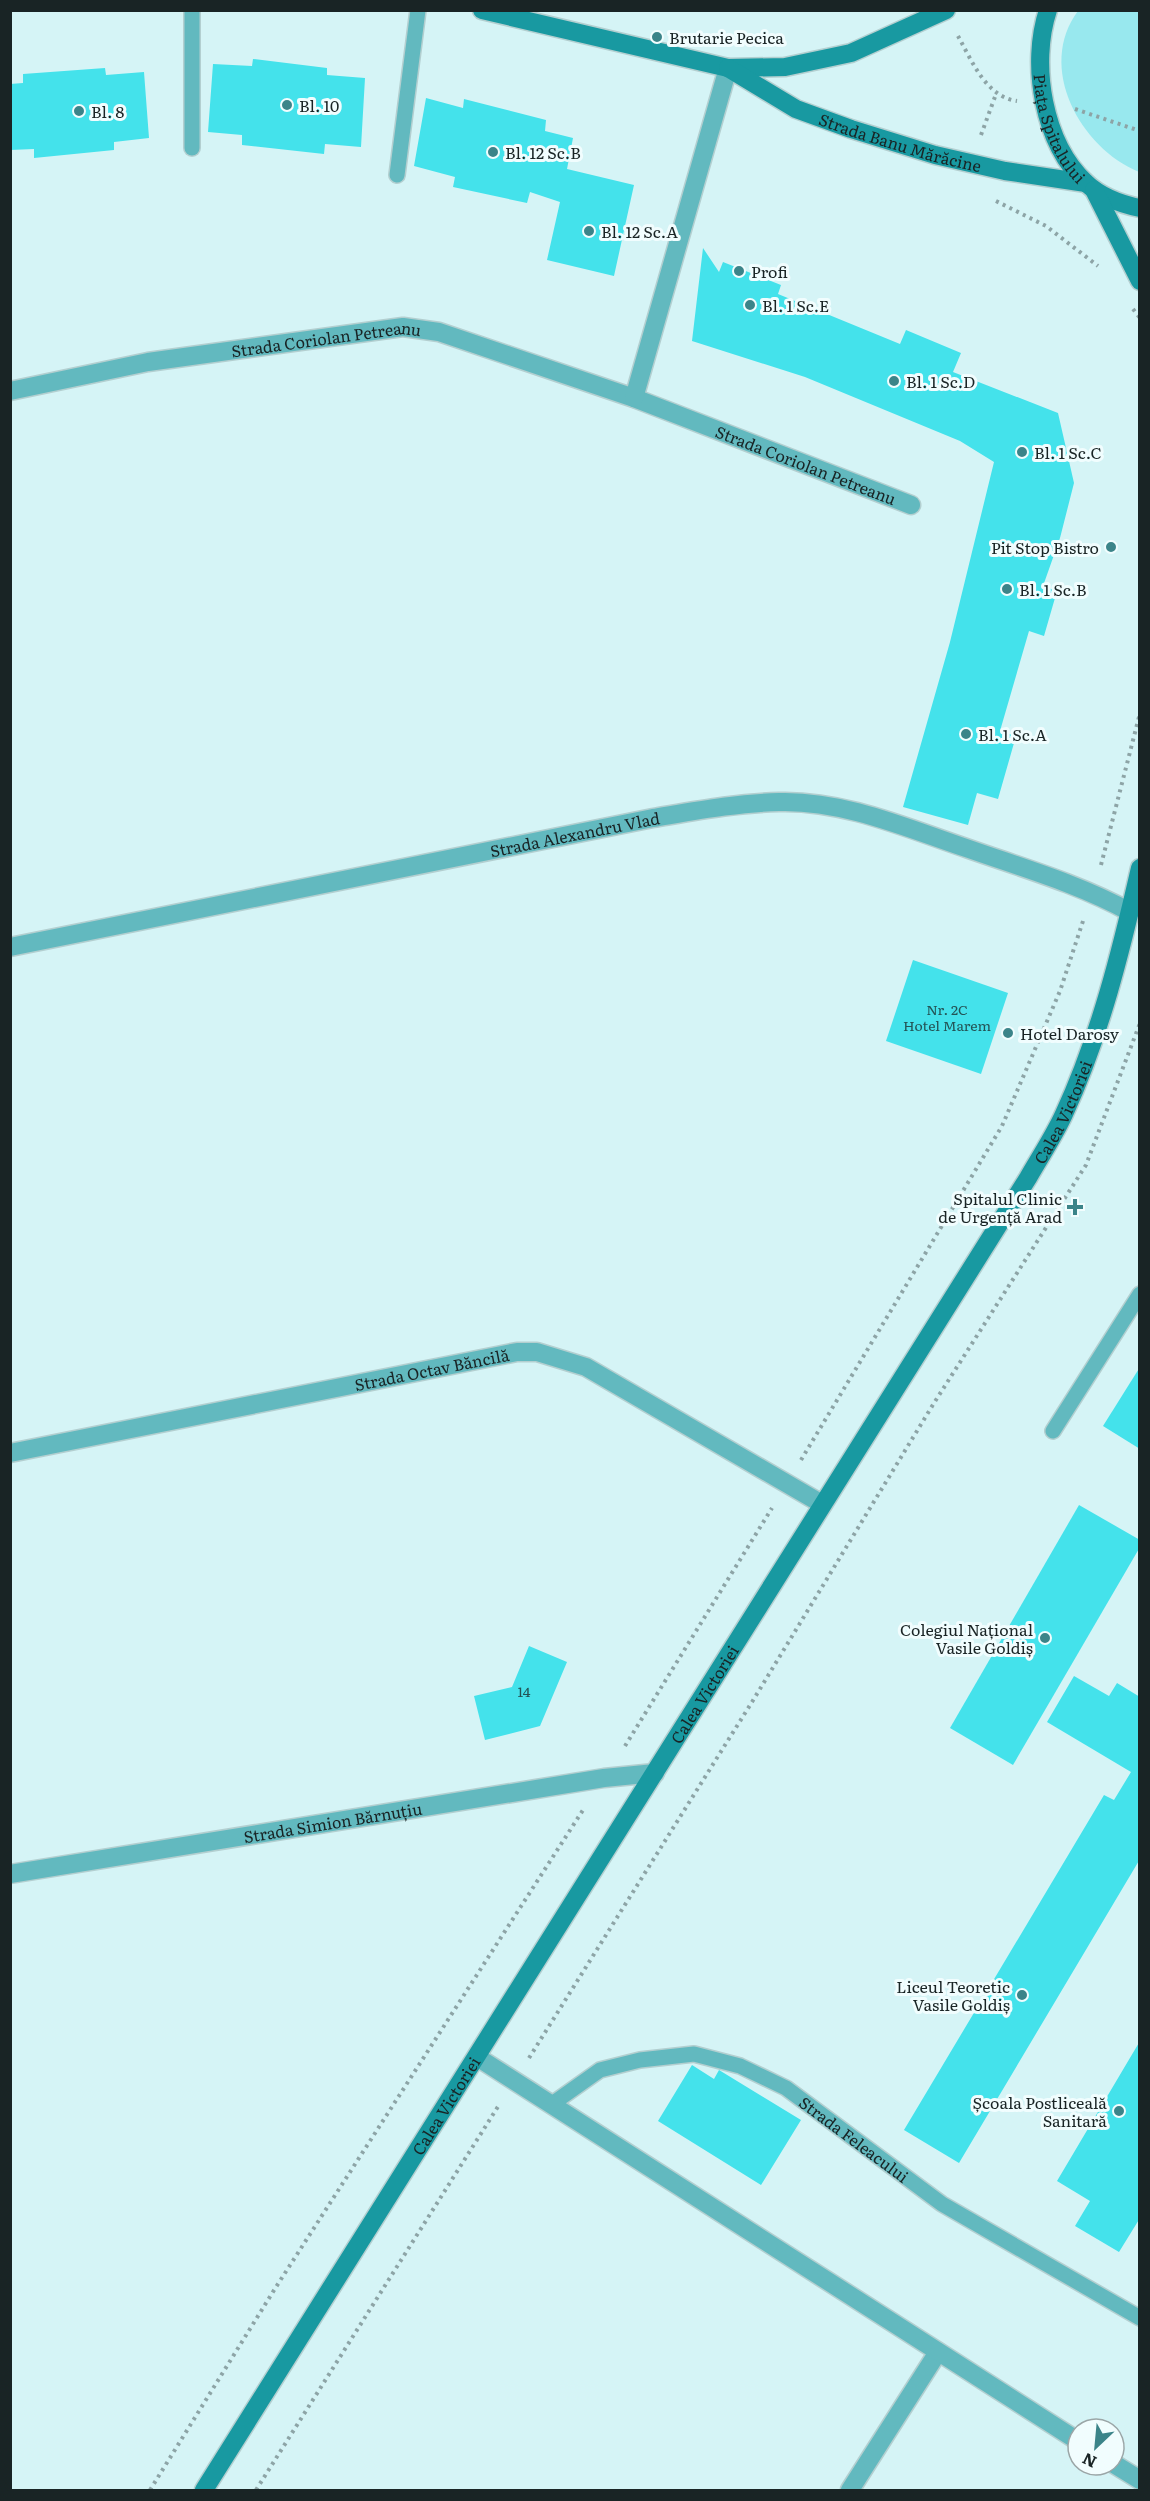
<svg xmlns="http://www.w3.org/2000/svg" width="1150" height="2501" viewBox="0 0 1150 2501" font-family="Literata,serif">
  <style>
    .green { fill: #98e8ee }
    .building { fill: #44e2eb }
    .lines { fill: none; stroke-linecap: round; stroke-linejoin: round }
    .service-casing { stroke: #b3cfd0; stroke-width: 18 }
    .minor-casing { stroke: #b3cfd0; stroke-width: 21 }
    .tertiary-casing { stroke: #b3cfd0; stroke-width: 21 }
    .secondary-casing { stroke: #b3cfd0; stroke-width: 21 }
    .path { stroke: #8da4a6; stroke-width: 4; stroke-dasharray: 3 4.5; stroke-linecap: butt }
    .service { stroke: #62b9bf; stroke-width: 15 }
    .minor { stroke: #62b9bf; stroke-width: 18 }
    .tertiary { stroke: #62b9bf; stroke-width: 18 }
    .secondary { stroke: #1899a1; stroke-width: 18 }
    .poi-dot { fill: #3b8489; stroke: #f1fdfe; stroke-width: 2 }
    .labels { text-anchor: middle; dominant-baseline: central; stroke-width: 6; stroke-linejoin: round; paint-order: stroke }
    .number-label { font-size: 14px; fill: #245456 }
    .poi-label { font-size: 16px; fill: #192425; stroke: #f1fdfe; text-anchor: start }
    .street-label { font-size: 16px; fill: #192425; stroke: #f1fdfe }
  </style>
  <rect width="100%" height="100%" fill="#d5f4f6"/>
  <path class="green" d="M1078,11H1139V172C1080,148 1036,67 1078,11Z"/>
  <g class="building">
    <polygon points="253,59 327,68 327,75 365,78 361,147 325,144 324,154 242,145 242,135 208,132 213,64 252,66"/>
    <polygon points="105,68 106,75 144,72 149,138 114,142 114,150 34,158 34,149 10,150 10,84 23,83 23,74"/>
    <polygon points="426,98 463,108 464,99 546,120 545,131 573,138 567,169 634,185 614,276 547,260 560,202 530,192 527,203 453,187 455,177 414,166"/>
    <polygon points="703,248 719,272 723,262 781,285 778,294 900,344 906,330 961,353 953,372 1058,413 1074,483 1060,538 1043,586 1057,591 1044,636 1029,631 1000,731 1016,736 998,799 977,793 968,825 903,807 950,642 994,462 960,441 805,377 692,341"/>
    <polygon points="913,960 1008,993 981,1074 886,1041"/>
    <polygon points="1140,1367 1140,1449 1103,1426"/>
    <polygon points="1079,1505 1140,1540 1140,1547 1013,1765 950,1728"/>
    <polygon points="529,1646 567,1662 540,1726 485,1740 474,1696 512,1687"/>
    <polygon points="1074,1676 1109,1696 1117,1683 1140,1697 1140,1859 959,2163 904,2130 1104,1795 1114,1800 1131,1772 1047,1722"/>
    <polygon points="1140,2041 1140,2218 1119,2252 1075,2226 1090,2201 1057,2181"/>
    <polygon points="692,2065 714,2079 719,2070 801,2120 761,2185 658,2121"/>
  </g>
  <g class="lines">
    <g class="service-casing">
      <g id="service">
        <polyline points="192,148 192,10"/>
        <polyline points="397,175 418,10"/>
        <polyline points="1053,1431 1140,1294"/>
        <path id="s1" d="M552,2104L600,2070L640,2060L694,2054L740,2066L786,2088L942,2204L1140,2318"/>
      </g>
    </g>
    <g class="minor-casing">
      <g id="minor">
        <path id="s2" d="M10,391L148,362L403,327L439,332L634,398L911,505"/>
        <polyline points="634,398 728,68"/>
        <path id="s3" d="M10,947L653,818C695,811 737,803 779,802C844,800 909,829 969,849C1023,868 1079,884 1130,912"/>
        <path id="s4" d="M10,1453L517,1352H537L586,1367L822,1504"/>
        <path id="s5" d="M10,1874L604,1778L655,1773"/>
        <polyline points="850,2490 938,2352"/>
      </g>
    </g>
    <g class="tertiary-casing">
      <g id="tertiary">
        <polyline points="477,2057 1078,2441"/>
        <polyline points="1114,2464 1140,2480"/>
      </g>
    </g>
    <g class="secondary-casing">
      <g id="secondary">
        <polyline points="482,10 728,68 785,67 851,53 946,10"/>
        <path id="s6" d="M1048,10C1030,64 1043,143 1086,183C1101,197 1120,204 1140,208"/>
        <path id="s7" d="M728,68L796,109L851,129L935,155L1005,171L1086,183"/>
        <polyline points="1094,190 1140,281"/>
        <path id="s8" d="M204,2490L1028,1178C1040,1157 1054,1136 1064,1114C1100,1036 1121,951 1140,868"/>
      </g>
    </g>
    <g class="path">
      <path d="M958,36C972,61 986,97 1017,101"/>
      <polyline points="1075,109 1140,131"/>
      <polyline points="981,135 996,94"/>
      <polyline points="996,201 1046,226 1098,266"/>
      <polyline points="1133,309 1140,318"/>
      <polyline points="1101,865 1140,713"/>
      <polyline points="801,1460 1002,1126 1060,991 1083,921"/>
      <polyline points="625,1746 772,1508"/>
      <polyline points="529,2058 752,1702 934,1403 1086,1165 1140,1023"/>
      <polyline points="150,2490 276,2287 583,1810"/>
      <polyline points="256,2490 499,2105"/>
    </g>
    <use href="#service" class="service"/>
    <use href="#minor" class="minor"/>
    <use href="#tertiary" class="tertiary"/>
    <use href="#secondary" class="secondary"/>
  </g>
  <g class="poi-dot">
    <circle cx="657" cy="37" r="6"/>
    <circle cx="287" cy="105" r="6"/>
    <circle cx="79" cy="111" r="6"/>
    <circle cx="493" cy="152" r="6"/>
    <circle cx="589" cy="231" r="6"/>
    <circle cx="739" cy="271" r="6"/>
    <circle cx="750" cy="305" r="6"/>
    <circle cx="894" cy="381" r="6"/>
    <circle cx="1022" cy="452" r="6"/>
    <circle cx="1111" cy="547" r="6"/>
    <circle cx="1007" cy="589" r="6"/>
    <circle cx="966" cy="734" r="6"/>
    <circle cx="1008" cy="1033" r="6"/>
    <path d="M1072 1198h6v6h6v6h-6v6h-6v-6h-6v-6h6z"/>
    <circle cx="1045" cy="1638" r="6"/>
    <circle cx="1022" cy="1995" r="6"/>
    <circle cx="1119" cy="2111" r="6"/>
  </g>
  <g class="labels">
    <g class="number-label">
      <text x="947" y="1009">Nr. 2C<tspan x="947" dy="16">Hotel Marem</tspan></text>
      <text x="524" y="1691">14</text>
    </g>
    <g class="poi-label">
      <text x="669" y="37">Brutarie Pecica</text>
      <text x="299" y="105">Bl. 10</text>
      <text x="91" y="111">Bl. 8</text>
      <text x="505" y="152">Bl. 12 Sc.B</text>
      <text x="601" y="231">Bl. 12 Sc.A</text>
      <text x="751" y="271">Profi</text>
      <text x="762" y="305">Bl. 1 Sc.E</text>
      <text x="906" y="381">Bl. 1 Sc.D</text>
      <text x="1034" y="452">Bl. 1 Sc.C</text>
      <text x="1099" y="547" text-anchor="end">Pit Stop Bistro</text>
      <text x="1019" y="589">Bl. 1 Sc.B</text>
      <text x="978" y="734">Bl. 1 Sc.A</text>
      <text x="1020" y="1033">Hotel Darosy</text>
      <text x="1062" y="1198" text-anchor="end">Spitalul Clinic<tspan x="1062" dy="18">de Urgență Arad</tspan></text>
      <text x="1033" y="1629" text-anchor="end">Colegiul Național<tspan x="1033" dy="18">Vasile Goldiș</tspan></text>
      <text x="1010" y="1986" text-anchor="end">Liceul Teoretic<tspan x="1010" dy="18">Vasile Goldiș</tspan></text>
      <text x="1107" y="2102" text-anchor="end">Școala Postliceală<tspan x="1107" dy="18">Sanitară</tspan></text>
    </g>
    <g class="street-label">
      <text stroke="none"><textPath href="#s6" startOffset="123">Piața Spitalului</textPath></text>
      <text stroke="none"><textPath href="#s7" startOffset="189">Strada Banu Mărăcine</textPath></text>
      <text stroke="none"><textPath href="#s2" startOffset="321">Strada Coriolan Petreanu</textPath></text>
      <text stroke="none"><textPath href="#s2" startOffset="825">Strada Coriolan Petreanu</textPath></text>
      <text stroke="none"><textPath href="#s3" startOffset="576">Strada Alexandru Vlad</textPath></text>
      <text stroke="none"><textPath href="#s8" startOffset="1624">Calea Victoriei</textPath></text>
      <text stroke="none"><textPath href="#s4" startOffset="430">Strada Octav Băncilă</textPath></text>
      <text stroke="none"><textPath href="#s8" startOffset="940">Calea Victoriei</textPath></text>
      <text stroke="none"><textPath href="#s5" startOffset="327">Strada Simion Bărnuțiu</textPath></text>
      <text stroke="none"><textPath href="#s8" startOffset="454">Calea Victoriei</textPath></text>
      <text stroke="none"><textPath href="#s1" startOffset="338">Strada Feleacului</textPath></text>
    </g>
  </g>
  <rect width="1150" height="2501" fill="none" stroke="#192425" stroke-width="24"/>
  <g transform="translate(1096 2447) rotate(206)"><circle r="28" fill="#f1fdfe" stroke="#9ba6a7" stroke-width="1.5"/>
  <path d="M0-4.5L10 22L0 15L-10 22Z" fill="#3b8489"/>
  <text y="-9" font-size="16" font-weight="bold" text-anchor="middle" fill="#192425">N</text>
  </g>
</svg>
